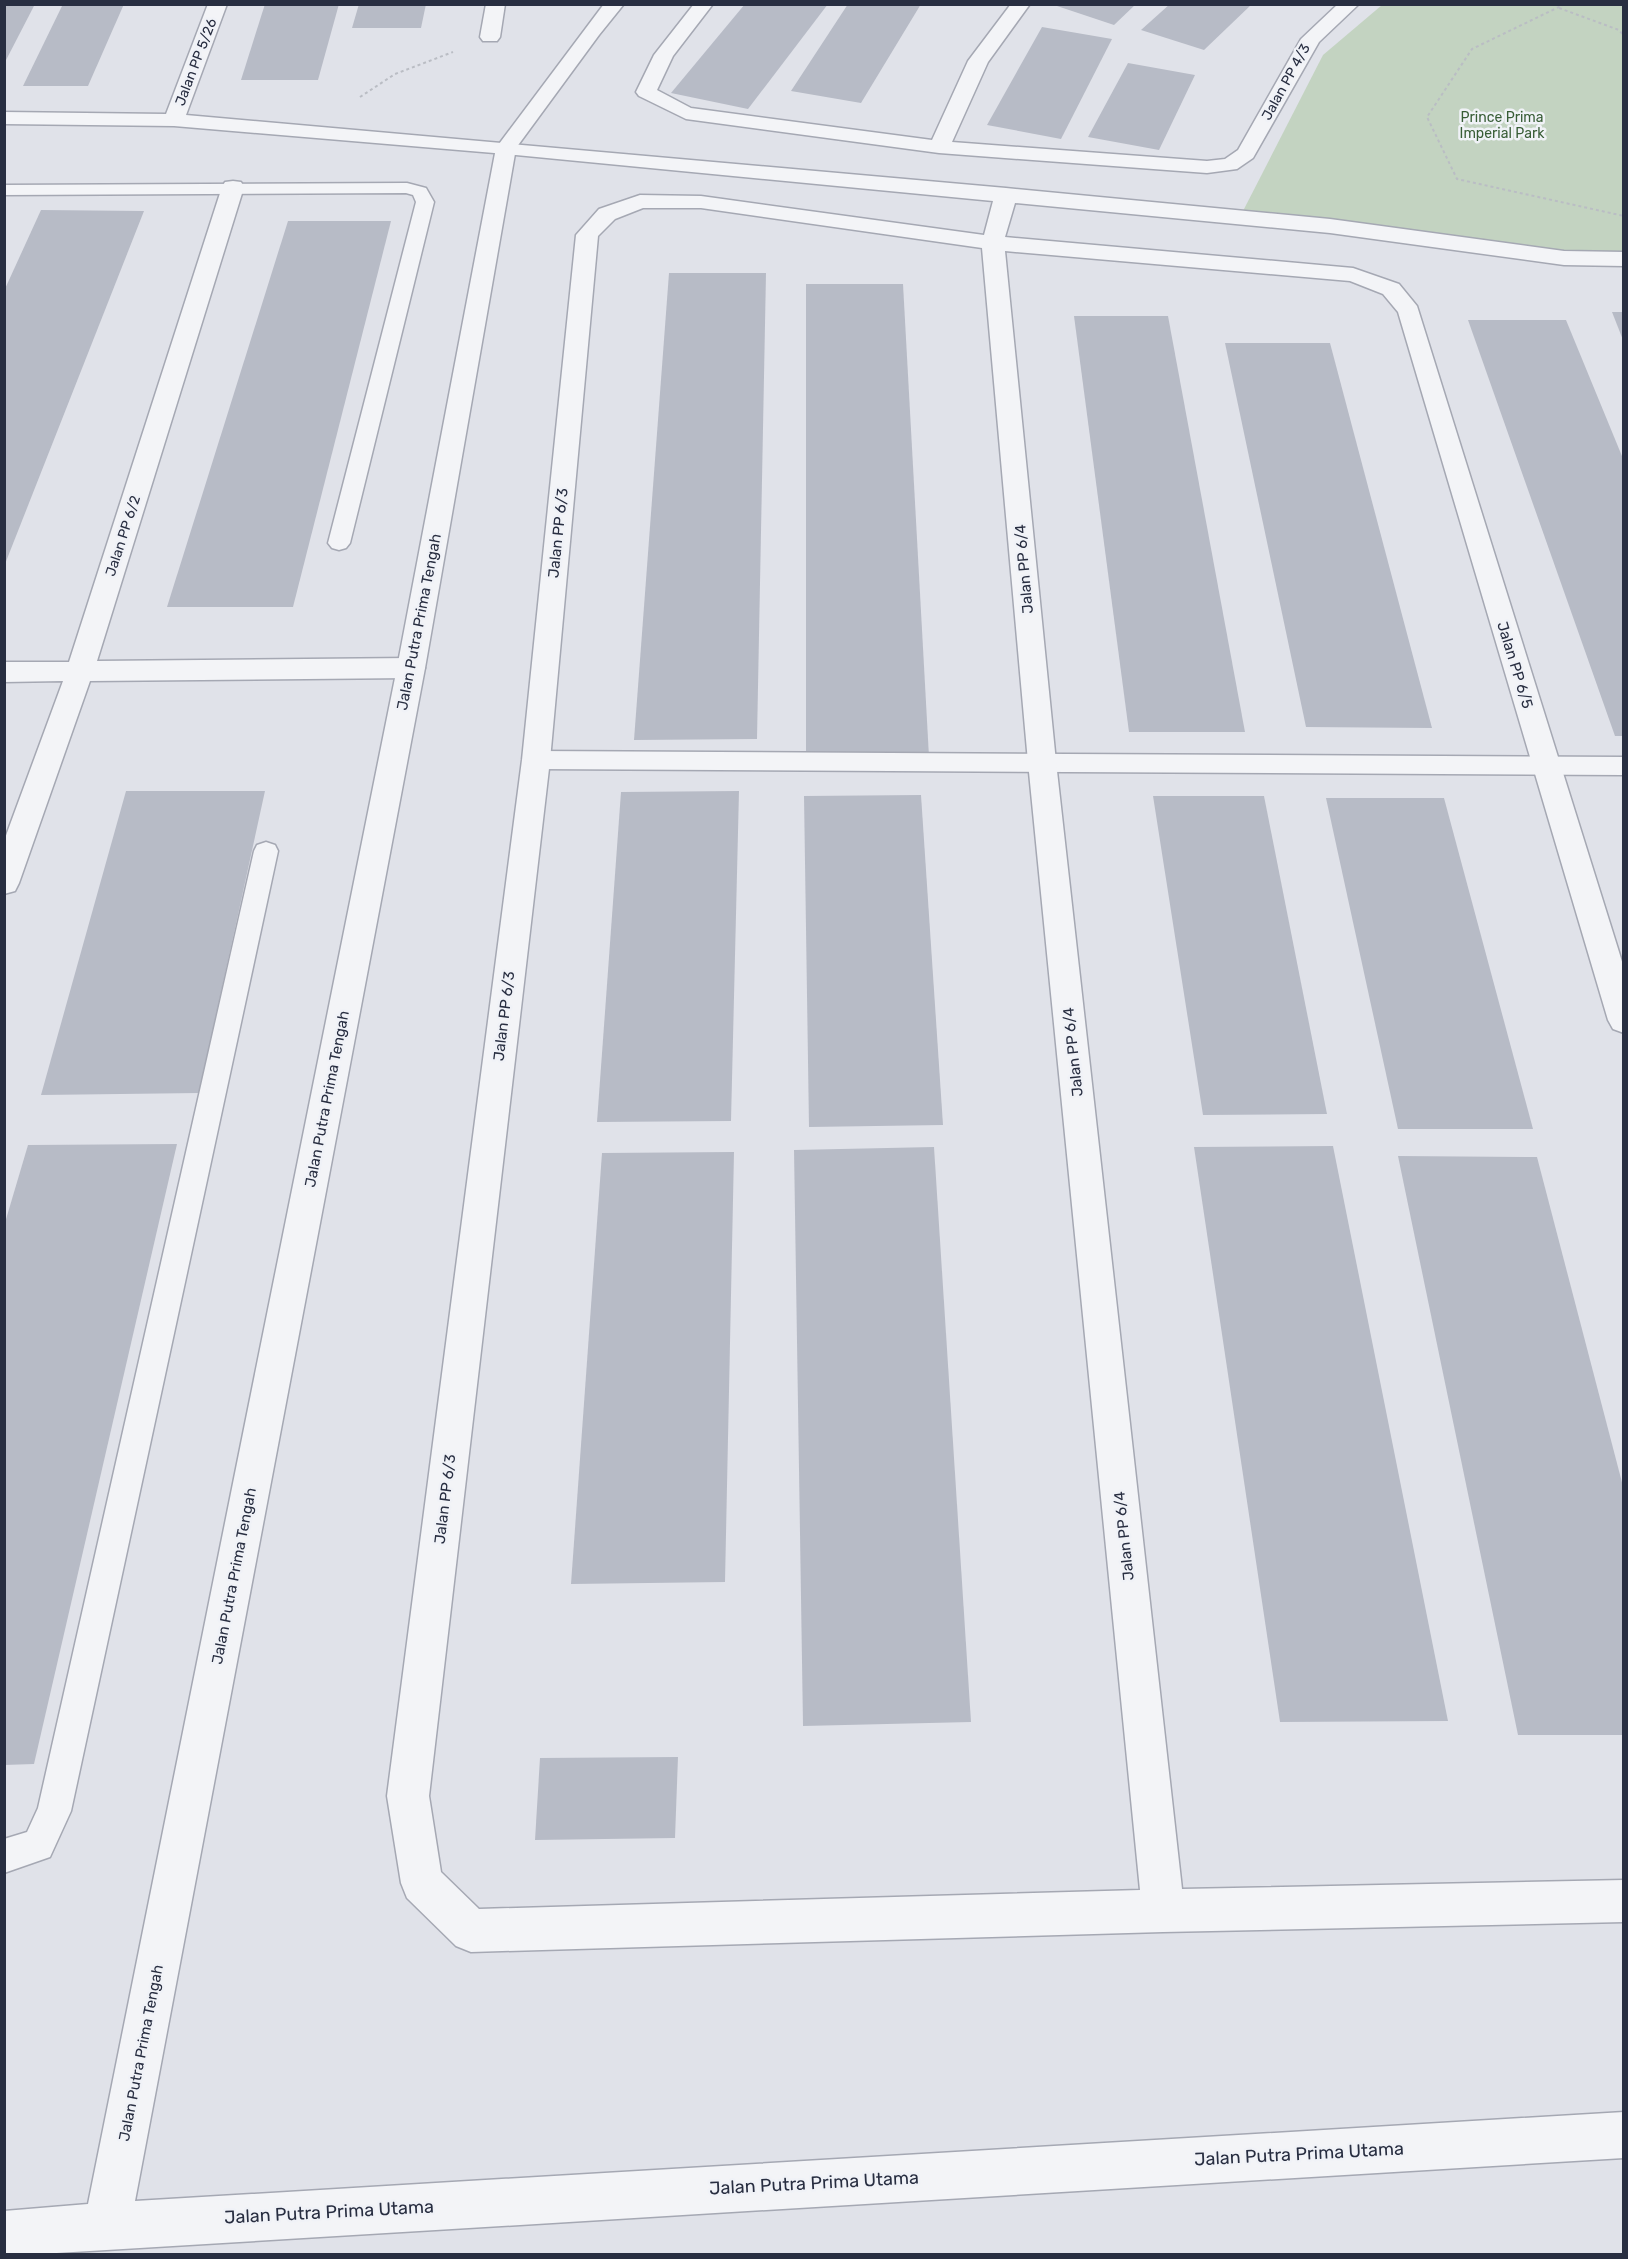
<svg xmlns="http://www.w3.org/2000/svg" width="1628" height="2259" viewBox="0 0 1628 2259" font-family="Rubik,sans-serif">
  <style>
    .green { fill: #c3d3c1 }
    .building { fill: #b7bbc6 }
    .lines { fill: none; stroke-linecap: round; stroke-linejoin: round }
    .service-casing { stroke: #a5a8b3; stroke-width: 3 }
    .minor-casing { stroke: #a5a8b3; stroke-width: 3 }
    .tertiary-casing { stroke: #a5a8b3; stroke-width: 3 }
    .path { stroke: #babdc4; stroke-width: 2; stroke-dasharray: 3 3; stroke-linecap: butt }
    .service { fill: #f3f4f7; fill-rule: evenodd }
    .minor { fill: #f3f4f7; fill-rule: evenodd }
    .tertiary { fill: #f3f4f7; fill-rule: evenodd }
    .labels { text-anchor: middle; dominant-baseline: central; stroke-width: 5; stroke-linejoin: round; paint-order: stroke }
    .far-street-label { font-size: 14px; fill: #282e41; stroke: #f0f2f7 }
    .far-park-label { font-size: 14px; fill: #385d36; stroke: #f0f2f7 }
    .street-label { font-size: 15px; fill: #282e41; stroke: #f0f2f7 }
    .near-street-label { font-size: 18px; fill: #282e41; stroke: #f0f2f7 }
  </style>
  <rect width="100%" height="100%" fill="#e0e2e9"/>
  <polygon class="green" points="1382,5 1623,5 1623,253 1538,252 1243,211 1323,55"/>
  <g class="building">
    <polygon points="4,4 35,4 4,64"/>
    <polygon points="63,4 124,4 88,86 23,86"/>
    <polygon points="265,4 339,4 318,80 241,80"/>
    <polygon points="359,4 426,4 421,28 352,28"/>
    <polygon points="745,4 828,4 748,109 671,93"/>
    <polygon points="848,4 921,4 861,103 791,91"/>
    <polygon points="1051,4 1136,4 1114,25"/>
    <polygon points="1170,4 1252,4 1204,50 1141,30"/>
    <polygon points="1042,27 1112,39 1061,139 987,125"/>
    <polygon points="1128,63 1195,75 1159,150 1088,137"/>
    <polygon points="41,210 144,211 5,564 4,291"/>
    <polygon points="288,221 391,221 293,607 167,607"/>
    <polygon points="669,273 766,273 757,739 634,740"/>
    <polygon points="806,284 903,284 929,757 806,757"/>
    <polygon points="1612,312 1624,312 1624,340 1623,340"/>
    <polygon points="1074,316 1168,316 1245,732 1129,732"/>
    <polygon points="1468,320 1566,320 1624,461 1624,736 1615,736"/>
    <polygon points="1225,343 1330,343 1432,728 1306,727"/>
    <polygon points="126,791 265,791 199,1093 41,1095"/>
    <polygon points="739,791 731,1121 597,1122 621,792"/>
    <polygon points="921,795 943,1125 809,1127 804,796"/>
    <polygon points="1153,796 1264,796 1327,1114 1203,1115"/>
    <polygon points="1326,798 1444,798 1533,1129 1398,1129"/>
    <polygon points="177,1144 34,1764 4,1765 4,1226 28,1145"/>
    <polygon points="1333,1146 1448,1721 1280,1722 1194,1147"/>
    <polygon points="934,1147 971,1722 803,1726 794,1150"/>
    <polygon points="734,1152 725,1582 571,1584 602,1153"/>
    <polygon points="1398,1156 1537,1157 1624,1490 1624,1735 1518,1735"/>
    <polygon points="678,1757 675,1838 535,1840 540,1758"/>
  </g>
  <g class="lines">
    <g class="service-casing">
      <g id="service">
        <polygon points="407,183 426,188 434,202 350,543 346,548 339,550 332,548 328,543 416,202 413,195 406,193 4,195 4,185"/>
        <polygon points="536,751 1624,757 1624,775 536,769 528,766 524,760 528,754"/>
        <polygon points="266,842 275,845 278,851 71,1811 50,1857 4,1873 4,1839 27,1832 38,1808 254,851 257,845"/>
      </g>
    </g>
    <g class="minor-casing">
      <g id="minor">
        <path d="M208,4H227L186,115L1006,188L1330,219L1564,251L1624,252V266L1564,265L1330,233L1015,203L1005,237L1353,268L1399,284L1417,306L1624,968V1033L1613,1029L1608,1020L1398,312L1383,294L1350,281L1005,251L1056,762L1182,1889L1624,1880V1922L1163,1932L471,1952L456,1946L407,1898L401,1883L387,1796L522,760L576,235L599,209L640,195L701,196L984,235L993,201L506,154L174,126L4,124V112L166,114ZM643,208H701L982,248L1028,762L1140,1890L479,1909L441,1872L429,1796L550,760L598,236L615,219Z"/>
        <polygon points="486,4 505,4 500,37 497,41 483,41 480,37"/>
        <polygon points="694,4 713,4 673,56 657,90 691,108 932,140 968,61 1011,4 1030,4 988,62 952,142 1207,161 1225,159 1238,150 1301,39 1338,4 1359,4 1319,42 1253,158 1237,169 1207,173 939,153 686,119 639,96 636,92 654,55"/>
        <polygon points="233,181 241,182 244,187 97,661 411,658 421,661 425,668 421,675 411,678 90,681 19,883 15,891 4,894 4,841 63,681 4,682 4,662 69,662 222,187 225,182"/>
      </g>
    </g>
    <g class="tertiary-casing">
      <polygon id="tertiary" points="604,4 624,4 599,35 516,148 425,668 135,2201 1624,2112 1624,2158 40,2254 4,2254 4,2211 88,2204 397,668 496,148"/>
    </g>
    <g class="path">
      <polyline points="1565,4 1472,49 1427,117 1457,179 1624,216"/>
      <polyline points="1559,8 1619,30 1624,36"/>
      <polyline points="360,97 395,74 453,52"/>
    </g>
    <use href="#service" class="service"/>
    <use href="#minor" class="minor"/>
    <use href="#tertiary" class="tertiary"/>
  </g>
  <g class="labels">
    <g class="far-street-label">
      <text transform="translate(196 62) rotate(-69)">Jalan PP 5/26</text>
      <text transform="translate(1286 82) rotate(-61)">Jalan PP 4/3</text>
      <text transform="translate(123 536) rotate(-72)">Jalan PP 6/2</text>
    </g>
    <g class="far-park-label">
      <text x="1502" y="117">Prince Prima<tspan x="1502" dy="16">Imperial Park</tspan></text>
    </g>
    <g class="street-label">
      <text transform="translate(558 533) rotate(-84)">Jalan PP 6/3</text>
      <text transform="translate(1024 569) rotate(-95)">Jalan PP 6/4</text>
      <text transform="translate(419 622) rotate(-79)">Jalan Putra Prima Tengah</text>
      <text transform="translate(1515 665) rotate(73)">Jalan PP 6/5</text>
      <text transform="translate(504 1016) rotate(-83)">Jalan PP 6/3</text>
      <text transform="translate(1073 1052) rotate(-96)">Jalan PP 6/4</text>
      <text transform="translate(327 1099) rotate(-79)">Jalan Putra Prima Tengah</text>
      <text transform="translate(445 1499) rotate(-83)">Jalan PP 6/3</text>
      <text transform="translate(1124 1536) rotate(-96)">Jalan PP 6/4</text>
      <text transform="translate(234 1576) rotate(-79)">Jalan Putra Prima Tengah</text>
      <text transform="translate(141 2053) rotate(-79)">Jalan Putra Prima Tengah</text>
    </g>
    <g class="near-street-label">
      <text transform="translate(1299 2154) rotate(-3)">Jalan Putra Prima Utama</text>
      <text transform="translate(814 2183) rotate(-3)">Jalan Putra Prima Utama</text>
      <text transform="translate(329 2212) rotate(-3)">Jalan Putra Prima Utama</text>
    </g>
  </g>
  <rect width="1628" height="2259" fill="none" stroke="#282e41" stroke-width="12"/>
</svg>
